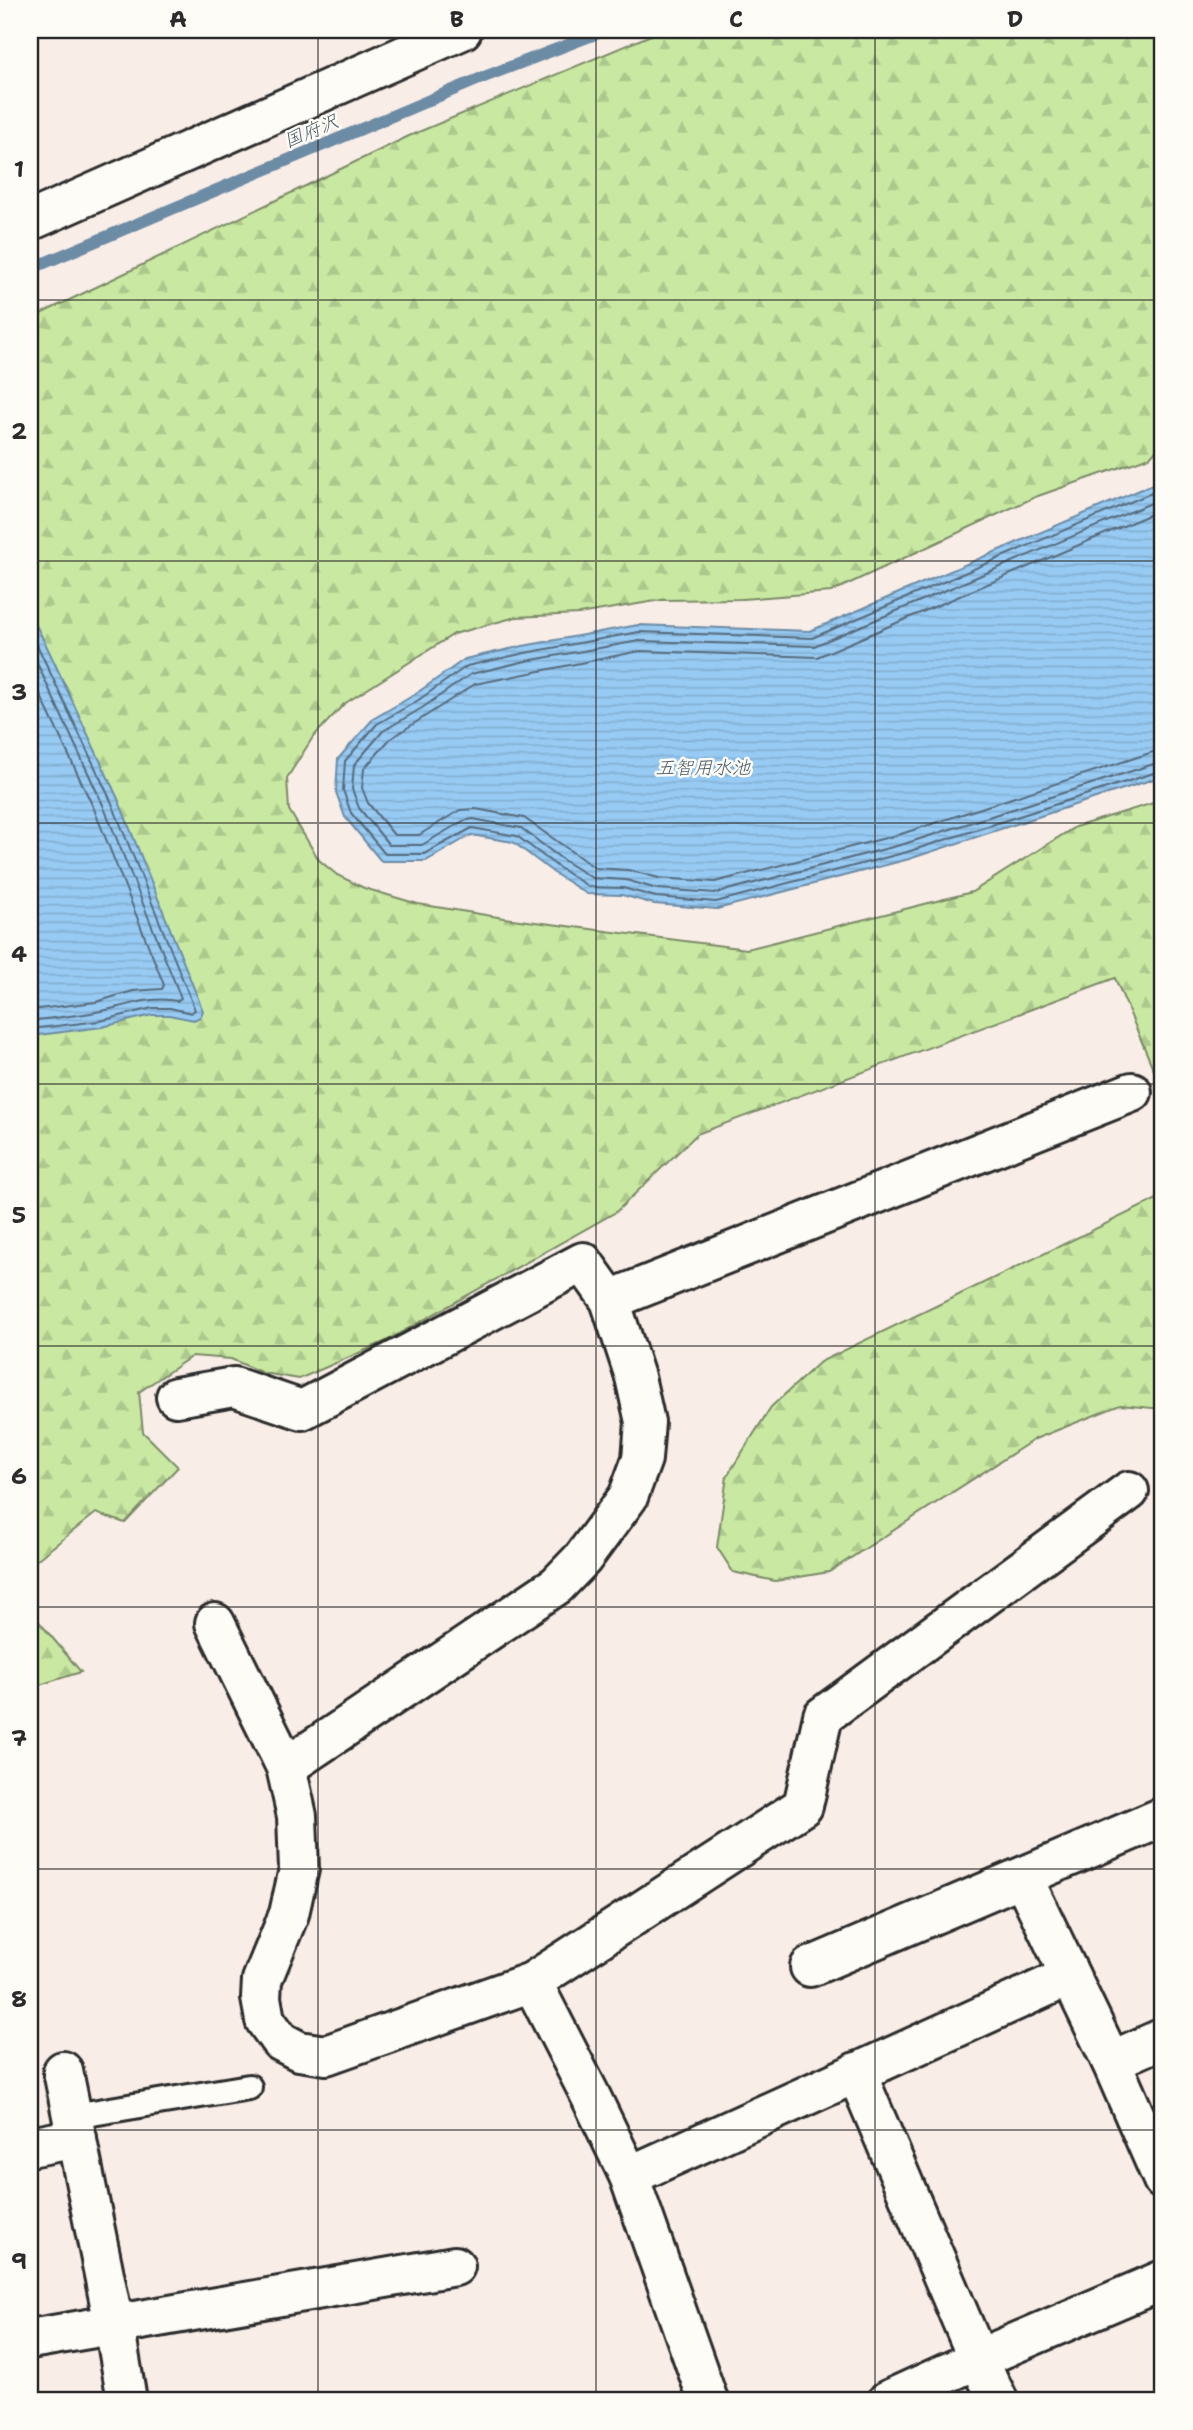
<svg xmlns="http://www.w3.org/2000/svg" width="1193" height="2430" viewBox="0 0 1193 2430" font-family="'Shantell Sans','Klee One',sans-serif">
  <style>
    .forest { fill: url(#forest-firs); stroke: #7a8a66; stroke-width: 2 }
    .water { fill: url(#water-rules); stroke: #6c8ba4; stroke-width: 2 }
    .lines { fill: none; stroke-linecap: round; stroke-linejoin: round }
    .shore { stroke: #566b7b; stroke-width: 2 }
    .stream { stroke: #6c8ba4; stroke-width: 12 }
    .service-casing { stroke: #2b2b2b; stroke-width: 30 }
    .minor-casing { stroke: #2b2b2b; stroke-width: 44 }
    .tertiary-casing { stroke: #2b2b2b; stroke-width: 44 }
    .service { stroke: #fdfcf7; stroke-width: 24 }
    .minor { stroke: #fdfcf7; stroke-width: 38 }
    .tertiary { stroke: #fdfcf7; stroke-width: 38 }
    .grid { fill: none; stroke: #2b2b2b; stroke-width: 2; stroke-opacity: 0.55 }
    .labels { text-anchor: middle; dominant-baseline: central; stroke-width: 5; stroke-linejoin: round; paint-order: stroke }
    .water-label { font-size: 19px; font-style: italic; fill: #4b5b67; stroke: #fdfcf7 }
    .neatline { fill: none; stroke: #2b2b2b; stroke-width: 2.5 }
    .grid-label { font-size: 23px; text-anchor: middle; font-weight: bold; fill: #2b2b2b }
  </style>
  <defs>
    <pattern id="forest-firs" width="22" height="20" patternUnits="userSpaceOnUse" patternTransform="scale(1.75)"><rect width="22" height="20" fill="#c9e9a2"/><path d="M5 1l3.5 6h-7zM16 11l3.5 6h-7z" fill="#adc88c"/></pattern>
    <pattern id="water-rules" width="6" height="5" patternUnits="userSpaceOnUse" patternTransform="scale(1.75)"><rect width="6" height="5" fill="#97cbf4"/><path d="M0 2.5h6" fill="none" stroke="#82aed1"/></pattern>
  </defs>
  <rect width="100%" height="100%" fill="#f9ede8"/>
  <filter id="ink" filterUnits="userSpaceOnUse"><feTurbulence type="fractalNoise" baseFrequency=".0143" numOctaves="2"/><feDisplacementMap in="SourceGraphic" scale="14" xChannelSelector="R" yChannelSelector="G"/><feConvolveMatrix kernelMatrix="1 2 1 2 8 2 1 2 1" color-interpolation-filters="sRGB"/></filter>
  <g filter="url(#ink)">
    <g class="forest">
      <polygon points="663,30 1163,30 1163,442 1150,457 1035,497 831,592 742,599 661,600 579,614 516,617 454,634 344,704 313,737 287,778 289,810 319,860 337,875 364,888 418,904 504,918 747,949 972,892 1075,827 1163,800 1163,1092 1115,978 697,1134 616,1212 384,1342 299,1379 263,1373 231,1359 192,1356 139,1392 143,1432 178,1467 125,1523 96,1513 30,1565 30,319 409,136"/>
      <polygon points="1163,1196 1163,1409 1120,1405 1035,1439 829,1572 775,1581 733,1572 717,1547 727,1476 771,1407 820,1362"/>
      <polygon points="30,1611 81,1672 30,1688"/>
    </g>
    <g class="water">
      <polygon points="1163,480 1163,776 909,859 717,909 654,904 622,895 587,894 554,873 513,842 471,835 426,861 381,861 345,817 336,792 338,759 373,719 414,695 465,659 523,646 638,625 810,631"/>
      <polygon points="30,620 37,627 48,649 118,799 203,1011 200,1017 194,1020 169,1015 152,1015 102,1027 30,1036"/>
    </g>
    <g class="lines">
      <g class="shore">
        <polyline points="1163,488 812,638 639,632 525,653 467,666 417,701 377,724 345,761 343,790 351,813 385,854 424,854 472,828 517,836 558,867 589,887 623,888 656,897 716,902 907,852 1163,770"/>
        <polyline points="1163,498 814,646 639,641 526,661 471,674 422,708 383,731 354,765 352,789 359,808 389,845 422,845 463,821 473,819 521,828 563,860 592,878 626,880 657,889 716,893 904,844 1163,761"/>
        <polyline points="1163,509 817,657 640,651 475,684 390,739 364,769 362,788 368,803 394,835 419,835 460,810 476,809 524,818 595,868 628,870 659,878 715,882 901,834 1153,752 1163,751"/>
        <polyline points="30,630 111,801 195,1010 191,1013 170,1008 152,1008 100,1021 30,1029"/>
        <path d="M30,648L103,805L181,998L177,1001C148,995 124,1008 96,1012C74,1016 52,1018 30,1021"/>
        <polyline points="30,673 94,809 164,985 162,989 133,991 96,1002 30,1010"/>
      </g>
      <polyline class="stream" points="30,269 484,77 606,30"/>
      <g class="service-casing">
        <polyline id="service" points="74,2116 249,2087"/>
      </g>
      <g class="minor-casing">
        <g id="minor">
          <polyline points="610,1300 1132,1092"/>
          <polyline points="176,1397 234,1387 302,1410 583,1262 610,1300 635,1377 645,1422 642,1459 628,1497 583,1558 557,1585 286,1767 297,1816 299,1869 289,1914 262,1980 261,1998 265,2020 280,2041 299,2051 326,2055 532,1982 803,1806 823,1716 1129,1491"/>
          <polyline points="215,1623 286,1767"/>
          <polyline points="1023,1878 1111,2061 1163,2180"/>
          <polyline points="810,1967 1163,1817"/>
          <polyline points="532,1982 590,2095 629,2176 708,2400"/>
          <polyline points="1111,2061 1163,2038"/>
          <polyline points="63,2071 114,2324 127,2400"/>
          <polyline points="856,2072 978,2359 998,2400"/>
          <polyline points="30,2147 77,2138"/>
          <polyline points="629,2176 1070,1976"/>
          <polyline points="30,2339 455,2266"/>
          <polyline points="888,2400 978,2359 1163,2280"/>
        </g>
      </g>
      <g class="tertiary-casing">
        <polyline id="tertiary" points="30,221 462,30"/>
      </g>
      <use href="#service" class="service"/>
      <use href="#minor" class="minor"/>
      <use href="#tertiary" class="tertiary"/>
    </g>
  </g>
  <path class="grid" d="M318,30V2400M596,30V2400M875,30V2400M30,300H1163M30,561H1163M30,823H1163M30,1084H1163M30,1346H1163M30,1607H1163M30,1869H1163M30,2130H1163"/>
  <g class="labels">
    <g class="water-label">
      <text transform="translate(311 131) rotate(-23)">国府沢</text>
      <text x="703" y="767">五智用水池</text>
    </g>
  </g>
  <rect width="1193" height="2430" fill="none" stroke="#fdfcf7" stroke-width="77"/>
  <rect x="38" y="38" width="1116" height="2354" class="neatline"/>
  <g class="grid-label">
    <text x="178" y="27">A</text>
    <text x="457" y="27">B</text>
    <text x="736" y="27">C</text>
    <text x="1015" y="27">D</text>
    <text x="19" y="177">1</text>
    <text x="19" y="439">2</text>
    <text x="19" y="700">3</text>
    <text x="19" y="962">4</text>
    <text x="19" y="1223">5</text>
    <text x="19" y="1484">6</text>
    <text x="19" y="1746">7</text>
    <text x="19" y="2007">8</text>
    <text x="19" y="2269">9</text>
  </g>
</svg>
